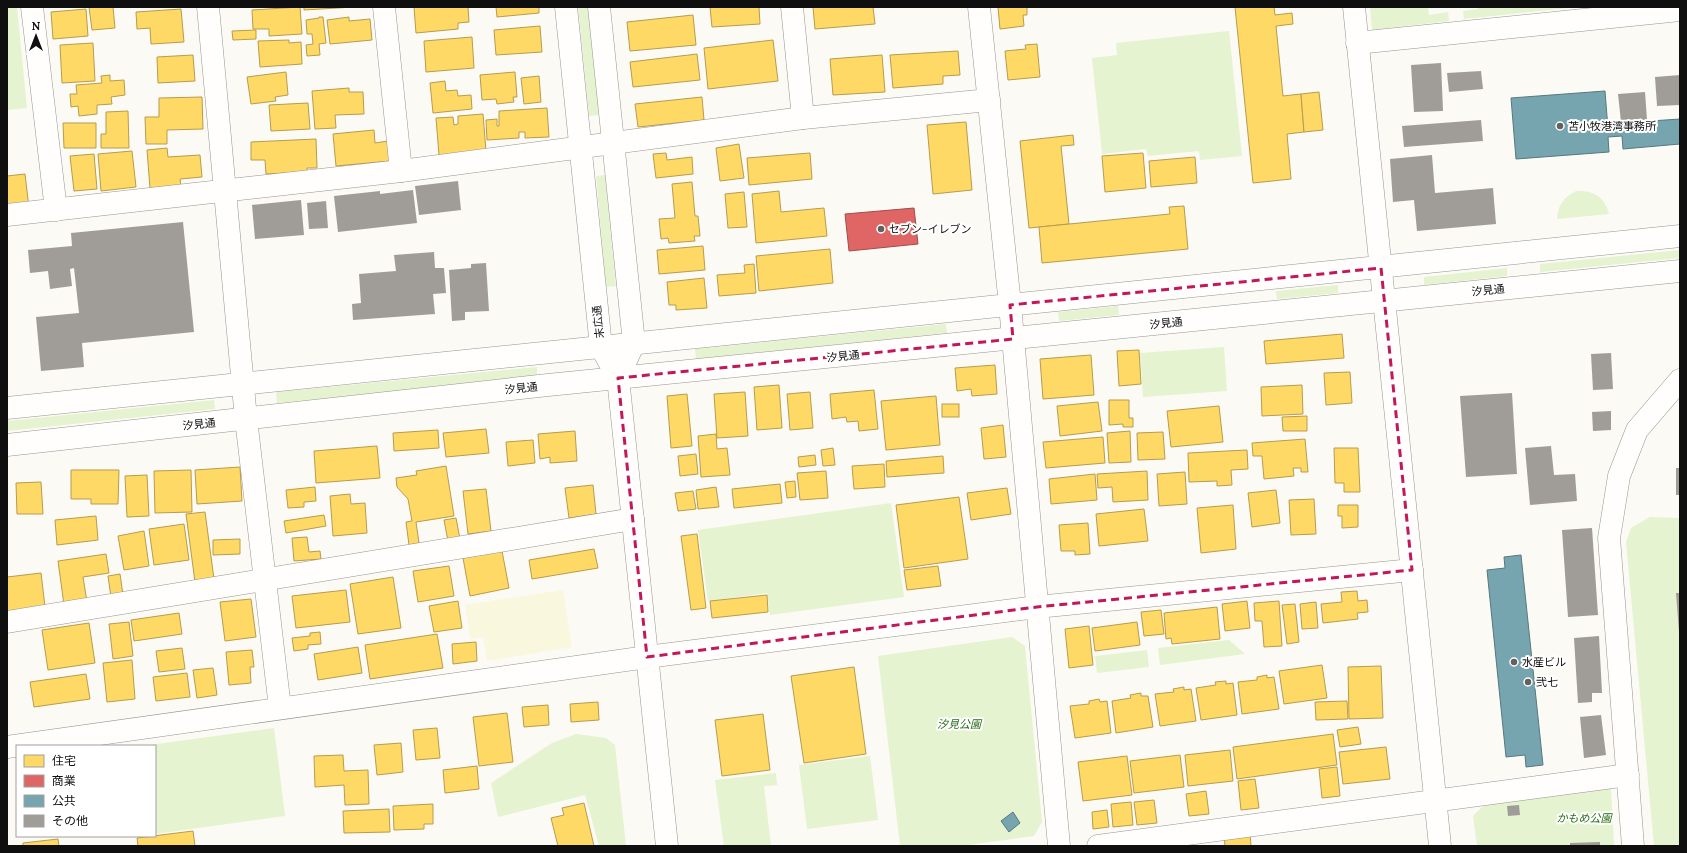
<svg xmlns="http://www.w3.org/2000/svg" width="1687" height="853" viewBox="0 0 1687 853" font-family="Lora,'Noto Sans JP',serif">
  <style>
    .farmland { fill: #faf7df }
    .green { fill: #e5f3d1 }
    .homes { fill: #ffd966; stroke: #b79c4c }
    .shops { fill: #e06666; stroke: #a14c4c }
    .public { fill: #76a5af; stroke: #57787f }
    .building { fill: #a09d99 }
    .lines { fill: none; stroke-linecap: round; stroke-linejoin: round }
    .minor-casing { stroke: #969592; stroke-width: 23 }
    .minor { stroke: #fffefd; stroke-width: 22 }
    .marked { fill: none; stroke: #c2185b; stroke-width: 3; stroke-dasharray: 8 5; stroke-linejoin: round }
    .poi-dot { fill: #62615f; stroke: #fff; stroke-width: 1.5 }
    .labels { text-anchor: middle; dominant-baseline: central; stroke-width: 4; stroke-linejoin: round; paint-order: stroke }
    .poi-label { font-size: 11px; fill: #0f0f0f; stroke: #fff; text-anchor: start }
    .street-label { font-size: 11px; fill: #0f0f0f; stroke: #fff }
    .park-label { font-size: 11px; font-style: italic; fill: #296e18; stroke: #fff }
  </style>
  <rect width="100%" height="100%" fill="#fcfaf4"/>
  <polygon class="farmland" points="563,590 572,647 487,661 483,637 470,639 465,605"/>
  <g class="green">
    <polygon points="7,7 17,7 27,108 7,110"/>
    <polygon points="578,7 588,7 599,115 589,116"/>
    <polygon points="1370,7 1428,7 1429,15 1448,12 1449,21 1372,30"/>
    <polygon points="1478,7 1578,7 1464,19 1463,11 1478,9"/>
    <polygon points="1229,31 1242,156 1200,160 1199,151 1148,156 1146,149 1102,154 1092,58 1117,55 1116,43"/>
    <polygon points="605,175 616,286 606,287 596,176"/>
    <path d="M1576,191C1593,190 1605,197 1609,214L1557,219C1558,205 1563,198 1576,191Z"/>
    <polygon points="1680,250 1680,258 1540,272 1540,264"/>
    <polygon points="1507,268 1507,276 1424,285 1424,277"/>
    <polygon points="1338,285 1338,293 1277,299 1276,291"/>
    <polygon points="1118,306 1119,315 1059,321 1058,312"/>
    <polygon points="946,324 947,333 696,359 695,349"/>
    <polygon points="1224,347 1227,391 1143,397 1140,353"/>
    <polygon points="537,367 537,377 277,403 276,392"/>
    <polygon points="214,400 215,409 7,431 7,421"/>
    <polygon points="891,503 904,597 770,615 767,593 708,601 698,530"/>
    <polygon points="1650,517 1680,518 1680,846 1654,846 1626,542 1631,528"/>
    <polygon points="1012,637 1025,646 1042,822 1034,836 961,846 900,846 878,656"/>
    <polygon points="1229,640 1245,654 1160,665 1158,648"/>
    <polygon points="1147,650 1149,667 1097,673 1095,656"/>
    <polygon points="274,728 285,816 155,834 155,746 142,746"/>
    <polygon points="576,734 606,738 615,745 626,846 599,846 585,795 498,817 491,783 552,743"/>
    <polygon points="870,756 878,820 807,829 799,765"/>
    <polygon points="776,773 777,785 764,786 771,846 724,846 715,780"/>
    <polygon points="1611,787 1614,846 1477,846 1473,816 1489,800"/>
  </g>
  <g class="homes">
    <polygon points="89,7 113,7 115,28 92,30"/>
    <polygon points="300,7 302,34 269,36 269,29 253,29 252,10"/>
    <polygon points="304,7 354,7 304,10"/>
    <polygon points="414,7 468,7 469,22 458,23 458,29 416,33"/>
    <polygon points="496,7 539,7 539,13 497,17"/>
    <polygon points="710,7 759,7 760,24 712,27"/>
    <polygon points="813,7 873,7 875,24 815,29"/>
    <polygon points="998,7 1027,7 1027,15 1023,15 1024,26 1000,29"/>
    <polygon points="1235,7 1274,7 1275,15 1292,13 1293,24 1276,26 1283,96 1301,94 1304,132 1287,134 1291,179 1253,183"/>
    <polygon points="86,9 88,36 53,39 51,12"/>
    <polygon points="181,9 184,42 151,44 150,28 137,29 136,12"/>
    <polygon points="693,15 696,45 630,51 627,22"/>
    <polygon points="319,17 323,17 326,43 319,44 320,55 307,56 306,45 313,44 312,34 307,34 306,20 319,18"/>
    <polygon points="349,17 349,21 370,19 372,40 330,44 327,20"/>
    <polygon points="540,26 542,52 496,55 494,30"/>
    <polygon points="256,30 256,39 233,40 232,31"/>
    <polygon points="472,37 474,68 426,72 424,41"/>
    <polygon points="289,40 289,43 301,42 302,64 260,67 258,41"/>
    <polygon points="773,40 778,81 708,89 704,48"/>
    <polygon points="93,43 95,81 62,83 60,45"/>
    <polygon points="1037,44 1040,77 1008,80 1005,51 1026,49 1025,45"/>
    <polygon points="958,51 960,75 943,76 943,84 893,88 890,55"/>
    <polygon points="697,54 700,80 633,87 630,62"/>
    <polygon points="193,55 195,81 158,83 157,57"/>
    <polygon points="882,55 885,92 833,95 830,59"/>
    <polygon points="286,72 288,95 275,97 276,101 251,104 247,77"/>
    <polygon points="515,72 517,97 513,97 514,102 497,104 496,99 482,100 480,75"/>
    <polygon points="110,75 110,81 124,80 125,95 111,97 112,104 97,105 97,114 79,116 78,106 71,107 70,94 77,94 76,85 102,83 101,76"/>
    <polygon points="539,76 541,102 524,104 521,78"/>
    <polygon points="445,81 446,91 457,90 458,96 471,95 472,109 433,113 430,83"/>
    <polygon points="349,88 349,92 363,92 364,114 335,115 336,128 315,129 312,91"/>
    <polygon points="1319,92 1323,130 1304,132 1301,94"/>
    <polygon points="202,97 203,129 167,130 167,144 146,144 145,117 159,117 159,98"/>
    <polygon points="702,97 704,120 638,127 635,104"/>
    <polygon points="308,103 310,129 271,131 269,105"/>
    <polygon points="547,108 549,137 525,138 525,132 519,132 519,138 487,140 486,120 497,119 497,126 499,126 499,111"/>
    <polygon points="128,111 129,148 101,148 101,134 106,134 106,112"/>
    <polygon points="483,114 486,151 439,155 436,118 453,117 454,125 458,124 458,116"/>
    <polygon points="966,122 972,190 933,194 927,125"/>
    <polygon points="63,123 96,123 96,148 64,148"/>
    <polygon points="374,130 375,143 388,141 390,161 336,166 333,134"/>
    <polygon points="1073,135 1074,145 1061,146 1069,224 1029,228 1020,141"/>
    <polygon points="316,139 317,168 307,168 307,172 266,174 265,160 251,160 251,142"/>
    <polygon points="739,144 744,178 720,181 716,148"/>
    <polygon points="167,148 168,157 200,155 202,177 180,179 181,186 150,188 147,150"/>
    <polygon points="132,151 136,187 101,191 98,154"/>
    <polygon points="666,153 667,160 692,157 693,174 656,178 653,154"/>
    <polygon points="810,153 812,179 749,185 747,158"/>
    <polygon points="1143,153 1146,188 1105,192 1102,156"/>
    <polygon points="94,154 97,189 74,191 70,156"/>
    <polygon points="1195,157 1197,183 1151,187 1149,161"/>
    <polygon points="25,174 29,208 7,210 7,176"/>
    <polygon points="692,182 695,216 698,216 700,236 694,236 695,241 669,243 668,238 661,239 659,219 675,218 672,184"/>
    <polygon points="779,191 781,212 824,208 827,236 756,243 752,194"/>
    <polygon points="744,192 747,227 728,228 725,194"/>
    <polygon points="1184,206 1188,249 1042,263 1039,227 1170,214 1169,207"/>
    <polygon points="703,246 705,270 659,274 657,250"/>
    <polygon points="830,249 833,283 759,291 756,256"/>
    <polygon points="754,264 756,293 719,296 717,275 745,273 744,265"/>
    <polygon points="704,278 707,308 676,310 676,305 669,305 667,282"/>
    <polygon points="1342,334 1344,358 1266,364 1264,341"/>
    <polygon points="1139,350 1141,384 1119,386 1117,351"/>
    <polygon points="1091,355 1094,395 1043,399 1040,359"/>
    <polygon points="995,365 997,394 972,396 971,389 957,391 955,368"/>
    <polygon points="1350,372 1352,403 1326,405 1324,373"/>
    <polygon points="779,385 782,428 757,430 754,387"/>
    <polygon points="1302,385 1303,414 1262,416 1261,387"/>
    <polygon points="874,390 878,429 859,431 858,421 847,422 846,417 832,419 830,394"/>
    <polygon points="745,392 748,436 717,438 714,394"/>
    <polygon points="810,392 813,428 790,430 787,394"/>
    <polygon points="687,394 692,446 671,448 667,396"/>
    <polygon points="936,396 940,445 886,450 881,401"/>
    <polygon points="1109,400 1129,400 1129,418 1133,418 1133,427 1123,427 1123,424 1109,425"/>
    <polygon points="1098,402 1102,431 1060,436 1057,406"/>
    <rect x="942" y="404" width="17" height="13"/>
    <polygon points="1219,406 1223,442 1171,447 1167,411"/>
    <polygon points="1307,416 1307,431 1283,431 1282,417"/>
    <polygon points="1003,425 1006,457 984,459 981,428"/>
    <polygon points="486,429 489,453 446,457 443,433"/>
    <polygon points="438,430 439,448 394,451 393,433"/>
    <polygon points="575,431 577,461 550,463 550,457 540,459 538,434"/>
    <polygon points="1130,431 1131,462 1109,463 1107,433"/>
    <polygon points="1163,432 1165,459 1138,460 1137,433"/>
    <polygon points="716,434 717,449 727,448 730,475 701,477 698,436"/>
    <polygon points="1103,437 1105,463 1046,468 1043,442"/>
    <polygon points="1305,439 1308,472 1301,472 1301,468 1293,468 1294,476 1264,479 1262,456 1253,456 1252,443"/>
    <polygon points="533,440 535,463 508,466 506,442"/>
    <polygon points="377,446 380,478 316,483 314,451"/>
    <polygon points="833,448 835,465 823,466 821,450"/>
    <polygon points="1334,448 1358,448 1360,492 1344,492 1344,483 1335,483"/>
    <polygon points="1247,450 1248,469 1231,470 1232,485 1217,486 1217,481 1189,482 1188,453"/>
    <polygon points="696,454 698,474 680,476 678,456"/>
    <polygon points="815,455 816,465 799,467 798,457"/>
    <polygon points="943,456 944,473 887,477 886,461"/>
    <polygon points="884,464 885,487 854,489 852,466"/>
    <polygon points="446,466 454,516 416,522 419,543 409,545 406,522 412,521 408,499 397,487 396,478 417,475 416,471"/>
    <polygon points="240,467 242,501 197,504 195,470"/>
    <polygon points="71,470 119,470 118,504 91,504 91,499 71,499"/>
    <polygon points="191,470 192,512 155,513 154,471"/>
    <polygon points="826,471 828,498 800,500 797,473"/>
    <polygon points="1147,471 1148,500 1113,502 1112,487 1098,488 1097,474"/>
    <polygon points="1185,472 1187,504 1159,506 1157,474"/>
    <polygon points="1095,474 1097,500 1051,504 1049,479"/>
    <polygon points="147,475 149,516 127,517 125,476"/>
    <polygon points="795,481 796,497 787,498 785,482"/>
    <polygon points="41,482 43,514 17,514 16,483"/>
    <polygon points="780,484 782,503 734,508 732,489"/>
    <polygon points="593,485 596,514 569,518 565,488"/>
    <polygon points="315,487 316,501 304,502 304,507 288,508 286,490"/>
    <polygon points="716,487 719,507 698,509 696,490"/>
    <polygon points="1007,488 1011,514 971,520 967,493"/>
    <polygon points="486,489 491,531 468,534 463,491"/>
    <polygon points="1276,490 1280,523 1252,527 1248,493"/>
    <polygon points="693,491 696,509 678,511 675,493"/>
    <polygon points="350,494 351,504 365,503 367,533 333,536 330,496"/>
    <polygon points="959,497 968,559 904,568 896,505"/>
    <polygon points="1314,499 1316,534 1291,535 1289,500"/>
    <polygon points="1233,505 1236,549 1201,553 1197,508"/>
    <polygon points="1338,505 1358,505 1358,527 1342,528 1342,516 1338,516"/>
    <polygon points="1144,509 1148,541 1099,546 1096,514"/>
    <polygon points="205,512 214,579 195,582 186,514"/>
    <polygon points="324,515 326,526 286,533 284,521"/>
    <polygon points="96,516 98,540 57,545 55,520"/>
    <polygon points="456,518 460,539 448,541 444,520"/>
    <polygon points="1088,523 1090,554 1075,555 1075,551 1061,551 1059,525"/>
    <polygon points="184,524 189,560 154,565 149,529"/>
    <polygon points="144,531 149,566 124,570 118,536"/>
    <polygon points="697,534 706,608 691,610 681,536"/>
    <polygon points="307,537 309,552 320,551 321,559 294,561 292,538"/>
    <polygon points="240,539 240,554 213,555 213,540"/>
    <polygon points="594,549 598,568 532,579 529,560"/>
    <polygon points="502,551 509,588 470,596 463,558"/>
    <polygon points="106,554 109,573 83,577 87,602 64,605 58,561"/>
    <polygon points="449,566 454,596 418,602 413,571"/>
    <polygon points="938,566 941,586 907,590 904,570"/>
    <polygon points="41,573 45,607 7,611 7,577"/>
    <polygon points="120,574 123,595 111,597 108,576"/>
    <polygon points="393,577 401,628 358,634 350,584"/>
    <polygon points="346,590 350,622 296,628 292,596"/>
    <polygon points="1357,591 1358,601 1367,600 1368,612 1357,613 1358,619 1323,623 1321,604 1342,602 1341,592"/>
    <polygon points="767,595 768,612 712,618 710,601"/>
    <polygon points="251,599 256,637 225,641 220,602"/>
    <polygon points="458,601 462,628 434,632 429,606"/>
    <polygon points="1247,601 1250,628 1225,631 1222,604"/>
    <polygon points="1279,601 1282,646 1264,647 1262,621 1255,621 1254,603"/>
    <polygon points="1316,602 1318,628 1302,629 1300,604"/>
    <polygon points="1295,604 1299,642 1287,644 1282,605"/>
    <polygon points="1217,607 1220,639 1172,644 1171,638 1166,639 1164,613"/>
    <polygon points="1161,610 1164,634 1144,636 1141,612"/>
    <polygon points="179,613 182,634 134,641 131,620"/>
    <polygon points="129,622 133,656 113,659 109,624"/>
    <polygon points="1137,622 1140,645 1095,651 1092,628"/>
    <polygon points="89,623 95,663 48,670 42,630"/>
    <polygon points="1089,626 1093,665 1069,668 1065,629"/>
    <polygon points="320,632 321,644 308,645 308,649 294,651 292,638 310,636 310,633"/>
    <polygon points="437,634 443,668 370,679 365,645"/>
    <polygon points="476,642 477,661 453,664 452,644"/>
    <polygon points="358,647 362,673 318,680 314,654"/>
    <polygon points="182,648 185,669 159,672 156,651"/>
    <polygon points="252,650 254,667 250,667 251,683 229,685 226,652"/>
    <polygon points="132,660 135,699 107,702 103,663"/>
    <polygon points="1322,665 1327,698 1284,704 1279,671"/>
    <polygon points="1381,666 1383,718 1349,719 1348,667"/>
    <polygon points="854,667 866,754 804,763 791,676"/>
    <polygon points="213,668 217,695 197,698 193,670"/>
    <polygon points="187,673 190,697 156,701 153,677"/>
    <polygon points="86,674 90,699 34,707 30,682"/>
    <polygon points="1267,675 1267,678 1274,677 1279,709 1242,714 1238,682 1257,680 1257,677"/>
    <polygon points="1226,681 1226,684 1233,683 1237,715 1201,720 1196,688 1216,685 1215,682"/>
    <polygon points="1184,687 1184,690 1191,689 1196,721 1160,726 1155,694 1174,692 1173,689"/>
    <polygon points="1141,693 1141,696 1148,696 1153,727 1116,733 1112,701 1131,698 1130,695"/>
    <polygon points="1099,699 1100,702 1107,701 1111,733 1075,738 1070,706 1089,704 1089,701"/>
    <polygon points="1347,701 1348,719 1316,720 1315,702"/>
    <polygon points="598,702 599,720 571,722 570,704"/>
    <polygon points="548,705 549,725 524,727 522,707"/>
    <polygon points="507,713 513,762 479,766 473,717"/>
    <polygon points="763,714 770,770 722,776 715,720"/>
    <polygon points="1358,727 1361,744 1340,747 1337,730"/>
    <polygon points="437,728 440,758 416,760 413,730"/>
    <polygon points="1333,734 1337,765 1237,779 1233,747"/>
    <polygon points="401,743 403,772 377,775 374,745"/>
    <polygon points="1386,747 1390,779 1343,784 1339,752"/>
    <polygon points="1230,750 1233,781 1188,786 1185,755"/>
    <polygon points="343,755 344,771 368,770 369,804 345,805 344,785 315,787 314,756"/>
    <polygon points="1180,755 1184,787 1134,793 1130,761"/>
    <polygon points="1127,756 1132,795 1083,801 1078,762"/>
    <polygon points="477,766 479,789 445,793 443,770"/>
    <polygon points="1337,767 1340,796 1322,798 1319,769"/>
    <polygon points="1255,779 1259,808 1241,810 1238,781"/>
    <polygon points="1206,791 1209,814 1189,816 1186,794"/>
    <polygon points="1154,800 1157,823 1137,825 1134,802"/>
    <polygon points="1131,802 1133,825 1113,827 1111,804"/>
    <polygon points="584,803 594,846 558,846 551,818 564,815 562,808"/>
    <polygon points="433,804 433,824 424,824 424,829 394,830 393,806"/>
    <polygon points="389,809 390,832 344,833 343,811"/>
    <polygon points="1107,810 1109,827 1093,829 1092,812"/>
    <polygon points="193,831 195,846 138,846 137,838"/>
    <polygon points="1250,833 1251,846 1225,846 1224,836"/>
    <polygon points="58,839 59,846 23,846 23,843"/>
  </g>
  <polygon class="shops" points="914,208 918,244 849,251 845,214"/>
  <g class="public">
    <polygon points="1605,91 1608,129 1622,128 1621,123 1680,119 1680,144 1623,149 1622,136 1608,137 1609,152 1516,159 1511,98"/>
    <polygon points="1521,555 1543,765 1526,767 1525,755 1506,757 1487,570 1505,568 1504,557"/>
    <polygon points="1013,812 1020,823 1009,832 1001,821"/>
  </g>
  <g class="building">
    <polygon points="1441,63 1443,111 1414,112 1411,65"/>
    <polygon points="1481,71 1483,89 1449,92 1447,73"/>
    <polygon points="1680,75 1680,105 1657,106 1655,77"/>
    <polygon points="1645,92 1647,120 1621,122 1618,94"/>
    <polygon points="1481,120 1483,141 1404,147 1402,126"/>
    <polygon points="1432,155 1435,193 1493,188 1496,224 1417,231 1414,200 1393,202 1390,159"/>
    <polygon points="458,181 461,210 419,215 415,186"/>
    <polygon points="413,190 417,223 338,232 334,196 380,191 380,194"/>
    <polygon points="301,200 304,235 255,239 252,205"/>
    <polygon points="326,201 328,228 309,229 307,203"/>
    <polygon points="183,222 194,332 82,343 84,367 41,371 36,317 79,313 74,268 70,269 72,286 50,289 48,271 30,273 28,250 72,246 71,233"/>
    <polygon points="434,252 435,268 444,268 446,293 433,294 435,314 353,320 352,304 361,303 359,274 396,271 394,255"/>
    <polygon points="486,263 489,311 465,312 465,320 452,321 449,270 471,268 471,264"/>
    <polygon points="1611,353 1613,389 1593,390 1591,354"/>
    <polygon points="1512,393 1517,474 1466,477 1460,396"/>
    <polygon points="1611,411 1611,430 1593,431 1592,412"/>
    <polygon points="1551,446 1554,475 1575,474 1577,501 1530,505 1525,448"/>
    <rect x="1676" y="468" width="4" height="27"/>
    <polygon points="1592,528 1598,615 1568,617 1562,530"/>
    <polygon points="1676,593 1680,593 1680,632 1679,632"/>
    <polygon points="1599,636 1602,693 1592,693 1592,702 1578,703 1574,638"/>
    <polygon points="1601,715 1606,755 1584,758 1580,717"/>
    <polygon points="1519,805 1520,815 1508,816 1507,806"/>
    <polygon points="1600,842 1600,846 1570,846 1570,843"/>
  </g>
  <g class="lines">
    <g class="minor-casing">
      <g id="minor">
        <polyline points="32,7 56,210"/>
        <polyline points="208,7 246,419 280,708"/>
        <polyline points="384,7 401,171"/>
        <polyline points="566,7 601,347 618,378 667,846"/>
        <polyline points="599,7 634,343 618,378"/>
        <polyline points="792,7 803,118"/>
        <polyline points="979,7 1010,305 1059,846"/>
        <polyline points="1354,7 1440,846"/>
        <polyline points="1357,43 1680,10"/>
        <polyline points="7,215 401,171 803,118 989,100"/>
        <polyline points="7,408 1680,236"/>
        <polyline points="7,445 548,385 1680,271"/>
        <polyline points="7,622 633,519"/>
        <polyline points="7,747 647,657 1037,607 1412,570"/>
        <polyline points="1098,846 1628,775"/>
        <polyline points="1633,846 1609,538 1619,476 1637,430 1680,380"/>
      </g>
    </g>
    <use href="#minor" class="minor"/>
  </g>
  <path class="marked" d="M1381,268L1412,570L1037,607L647,657L618,378L1013,339L1010,305Z"/>
  <g class="poi-dot">
    <circle cx="1560" cy="126" r="4"/>
    <circle cx="881" cy="229" r="4"/>
    <circle cx="1514" cy="662" r="4"/>
    <circle cx="1528" cy="682" r="4"/>
  </g>
  <g class="labels">
    <g class="poi-label">
      <text x="1568" y="126">苫小牧港湾事務所</text>
      <text x="889" y="229">セブン-イレブン</text>
      <text x="1522" y="662">水産ビル</text>
      <text x="1536" y="682">弐七</text>
    </g>
    <g class="street-label">
      <text transform="translate(1488 290) rotate(-6)">汐見通</text>
      <text transform="translate(598 322) rotate(-96)">末広通</text>
      <text transform="translate(1166 323) rotate(-6)">汐見通</text>
      <text transform="translate(843 356) rotate(-6)">汐見通</text>
      <text transform="translate(521 388) rotate(-6)">汐見通</text>
      <text transform="translate(199 424) rotate(-6)">汐見通</text>
    </g>
    <g class="park-label">
      <text x="959" y="724">汐見公園</text>
      <text x="1584" y="818">かもめ公園</text>
    </g>
  </g>
  <rect width="1687" height="853" fill="none" stroke="#0f0f0f" stroke-width="16"/>
  <rect x="16" y="745" width="140" height="92" fill="#ffffff" stroke="#9f9f9f"/>
  <rect x="24" y="755" width="20" height="12" fill="#ffd966" stroke="#9f9f9f"/>
  <text x="52" y="765" font-size="12" fill="#0f0f0f">住宅</text>
  <rect x="24" y="775" width="20" height="12" fill="#e06666" stroke="#9f9f9f"/>
  <text x="52" y="785" font-size="12" fill="#0f0f0f">商業</text>
  <rect x="24" y="795" width="20" height="12" fill="#76a5af" stroke="#9f9f9f"/>
  <text x="52" y="805" font-size="12" fill="#0f0f0f">公共</text>
  <rect x="24" y="815" width="20" height="12" fill="#a09d99" stroke="#9f9f9f"/>
  <text x="52" y="825" font-size="12" fill="#0f0f0f">その他</text>
  <g transform="translate(36 36)" stroke="#ffffff" stroke-width="3" paint-order="stroke">
  <path d="M0-3L7 15L0 10L-7 15Z" fill="#0f0f0f"/>
  <text y="-6" font-size="11" font-weight="bold" text-anchor="middle" fill="#0f0f0f">N</text>
  </g>
</svg>
